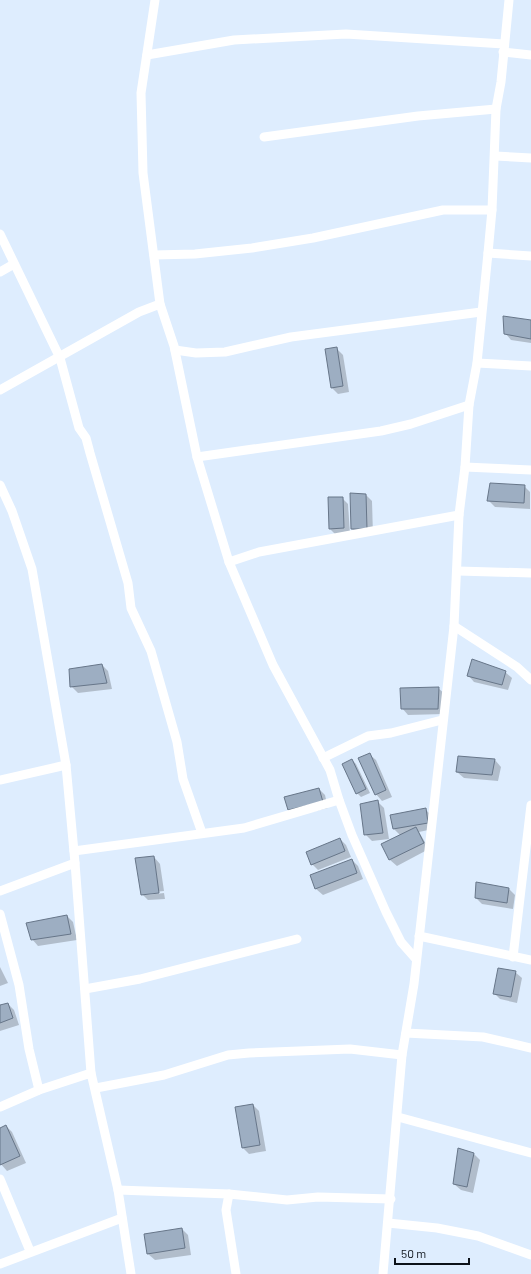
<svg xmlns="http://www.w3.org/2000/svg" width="531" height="1274" viewBox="0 0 531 1274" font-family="Barlow,sans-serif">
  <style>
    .shadow { fill: #0003 }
    .building { fill: #9daec2; stroke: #677689 }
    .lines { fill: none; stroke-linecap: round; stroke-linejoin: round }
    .minor { stroke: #fff; stroke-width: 9 }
  </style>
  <rect width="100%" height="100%" fill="#deedfe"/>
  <g class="shadow">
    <polygon points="531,321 531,343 511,340 505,333"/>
    <polygon points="337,349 343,355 349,392 338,394 332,388"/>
    <polygon points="524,486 530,492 530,509 495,507 488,500"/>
    <polygon points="366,495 372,501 373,535 359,535 352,529"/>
    <polygon points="342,498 348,504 350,534 336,535 330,529"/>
    <polygon points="102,665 108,671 112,689 78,693 71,686"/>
    <polygon points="505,672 512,678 508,690 474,682 468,675"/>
    <polygon points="438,688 445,694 444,714 408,715 402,708"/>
    <polygon points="369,754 376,760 392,797 382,801 376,794"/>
    <polygon points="459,757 495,760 501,767 498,781 464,778 457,772"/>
    <polygon points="352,760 356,764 370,793 361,797 357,793"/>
    <polygon points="319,789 325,795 328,808 295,816 289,810 285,797"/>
    <polygon points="377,801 384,808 389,839 372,841 365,834"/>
    <polygon points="425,809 432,816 433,829 419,832 429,849 397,866 390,860 383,845 401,836 394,829 391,816"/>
    <polygon points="340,839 346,845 351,857 318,870 312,864"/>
    <polygon points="154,857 160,864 164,891 146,893 146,895 164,893 165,899 148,900 142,894"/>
    <polygon points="352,860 358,866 363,879 323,895 316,889 311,876"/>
    <polygon points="509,889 515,895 513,909 482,904 476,898"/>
    <polygon points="67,916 73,922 77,940 38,946 32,939"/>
    <polygon points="0,967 8,983 0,986"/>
    <polygon points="515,972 522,978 517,1003 500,999 494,993"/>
    <polygon points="8,1004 14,1010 19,1025 0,1031 0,1006"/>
    <polygon points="253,1105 259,1111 266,1151 249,1154 243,1148"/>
    <polygon points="6,1126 12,1132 26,1163 7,1171 0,1163 0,1129"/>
    <polygon points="459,1149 474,1154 480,1160 473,1193 461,1190 454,1184"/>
    <polygon points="182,1229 188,1235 191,1255 155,1260 148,1254 145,1235"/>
  </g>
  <g class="building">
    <polygon points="503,316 531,320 531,339 504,334"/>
    <polygon points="337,347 343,386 331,388 325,349"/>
    <polygon points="490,483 525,485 524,503 487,501"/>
    <polygon points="350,493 366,494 367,529 351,529"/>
    <polygon points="328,497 343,497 344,528 329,529"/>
    <polygon points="472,659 506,671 502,685 467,676"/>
    <polygon points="102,664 107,683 70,687 69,669"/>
    <polygon points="439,687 438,709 401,709 400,688"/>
    <polygon points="370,753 386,790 375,795 358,758"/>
    <polygon points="458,756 495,759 492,775 456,772"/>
    <polygon points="352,759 366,789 356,794 342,764"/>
    <polygon points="319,788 323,802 288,810 284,797"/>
    <polygon points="378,800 383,833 364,835 360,804"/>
    <polygon points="426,808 428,823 393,829 390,815"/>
    <polygon points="416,827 424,843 389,860 381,844"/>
    <polygon points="340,838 345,851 311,865 306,852"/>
    <polygon points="154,856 159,893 141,895 135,858"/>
    <polygon points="352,859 357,873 315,889 310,875"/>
    <polygon points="476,882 509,888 507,903 475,898"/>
    <polygon points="67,915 71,934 31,940 26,923"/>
    <polygon points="498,968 516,971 511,997 493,994"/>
    <polygon points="8,1003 13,1018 0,1023 0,1005"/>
    <polygon points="253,1104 260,1145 242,1148 235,1107"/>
    <polygon points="6,1125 20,1156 0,1165 0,1128"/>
    <polygon points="458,1148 474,1153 467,1187 453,1184"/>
    <polygon points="182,1228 185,1248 147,1254 144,1234"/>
  </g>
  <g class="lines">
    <g class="minor">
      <polyline points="155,0 141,93 143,173 160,304"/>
      <polyline points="503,52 531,55"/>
      <polyline points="147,55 234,40 346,34 504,44"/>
      <polyline points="264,137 418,116 496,109"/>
      <polyline points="495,156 531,158"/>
      <polyline points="0,234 60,358 79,428 86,438 90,453 128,583 131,608 151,651 177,742 183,779 202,833"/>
      <polyline points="488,253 531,256"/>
      <polyline points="154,255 195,254 252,248 313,238 443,210 492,210"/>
      <polyline points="0,272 14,264"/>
      <polyline points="175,350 196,353 225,352 291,337 481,312"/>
      <polyline points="477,363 531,366"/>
      <polyline points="0,390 139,312 160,304 174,346 197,457 229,562 273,665 330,770 339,800 352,835 386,912 401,942 416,959"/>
      <polyline points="197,457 381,431 411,424 469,405"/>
      <polyline points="465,467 531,470"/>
      <polyline points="0,485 12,511 32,569 66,765 75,863"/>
      <polyline points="229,562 259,552 459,515"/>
      <polyline points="458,571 531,573"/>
      <polyline points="454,626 517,667 531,680"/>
      <polyline points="323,758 368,736 391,733 442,720"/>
      <polyline points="0,780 66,765"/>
      <polyline points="74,851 244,828 339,800"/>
      <polyline points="0,891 75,863 91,1073"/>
      <polyline points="0,914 19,985 29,1049 39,1090"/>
      <polyline points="419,936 531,960"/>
      <polyline points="513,957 531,805"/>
      <polyline points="85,989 140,979 297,939"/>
      <polyline points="406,1033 483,1037 531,1048"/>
      <polyline points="96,1088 164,1075 228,1055 249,1053 350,1049 402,1055"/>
      <polyline points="0,1107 39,1090 91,1073 118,1190 131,1274"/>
      <polyline points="398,1117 531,1153"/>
      <polyline points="0,1179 30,1251"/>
      <polyline points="118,1190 229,1194 287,1200 318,1197 391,1199"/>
      <polyline points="229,1194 226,1210 236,1274"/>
      <polyline points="388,1223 437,1228 478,1236 531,1255"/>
      <polyline points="0,1264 122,1218"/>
      <polyline points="383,1274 402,1055 414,984 454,626 459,515 465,467 469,405 477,363 488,253 492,210 496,109 501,82 509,0"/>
    </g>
  </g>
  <path d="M395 1258v6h74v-6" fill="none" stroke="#0c1219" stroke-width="2"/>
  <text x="401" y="1258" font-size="12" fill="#0c1219" stroke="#deedfe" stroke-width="3" paint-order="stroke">50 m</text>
</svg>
